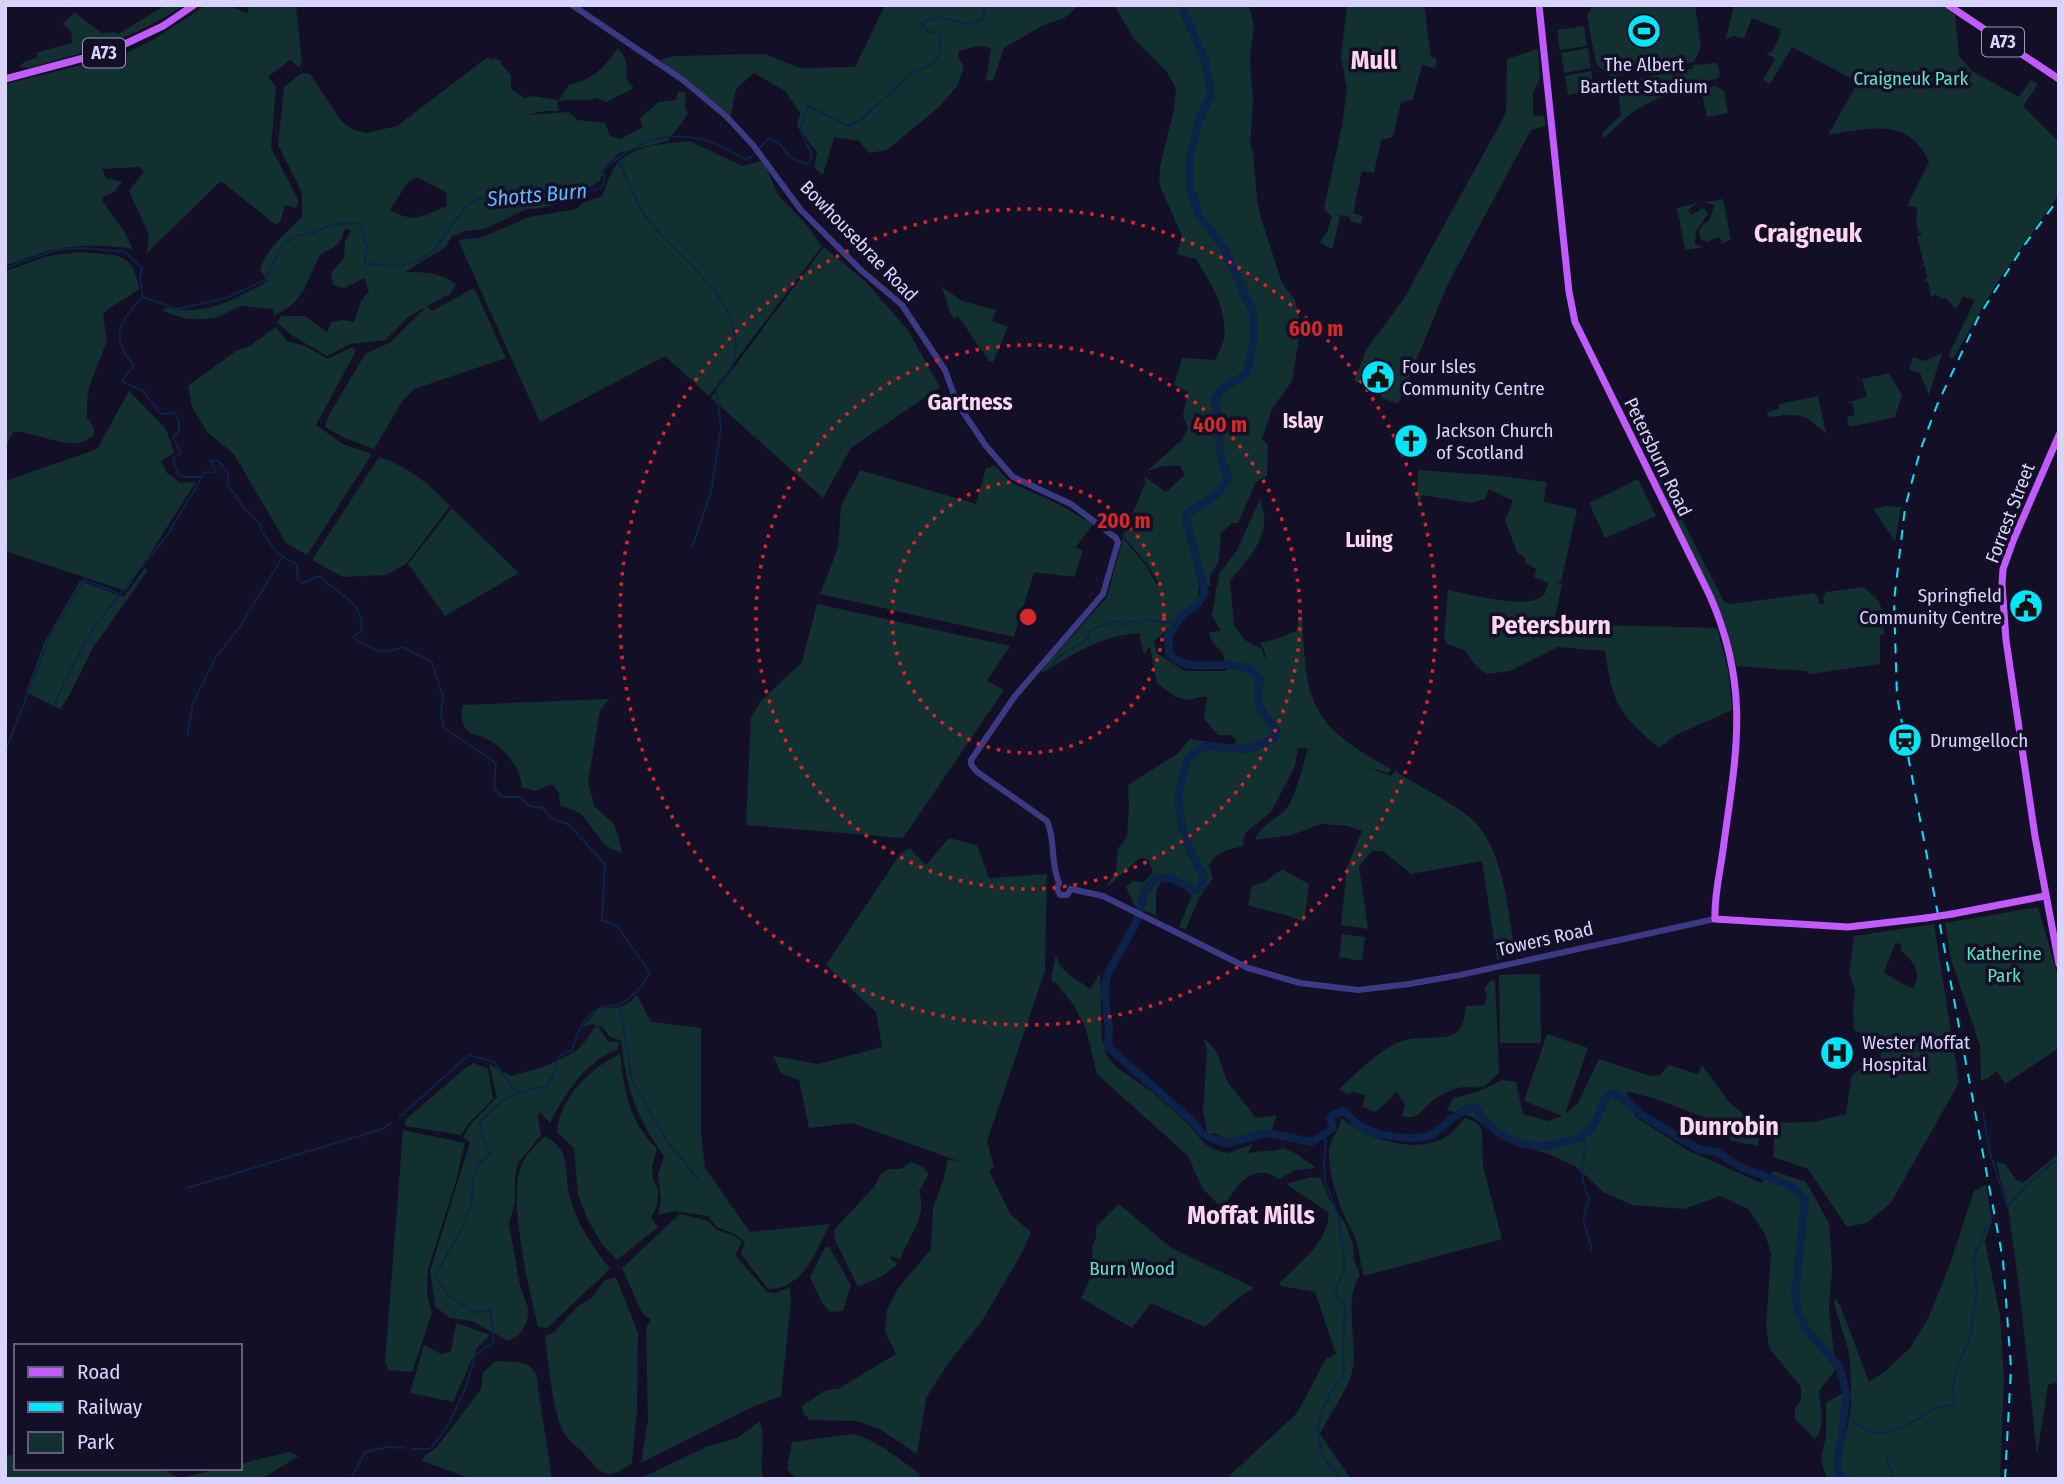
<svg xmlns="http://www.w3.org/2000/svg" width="2064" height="1484" viewBox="0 0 2064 1484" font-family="'Fira Sans Condensed',sans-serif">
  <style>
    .green { fill: #12302f; fill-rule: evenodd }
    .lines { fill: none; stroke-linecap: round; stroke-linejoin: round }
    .stream { stroke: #0c2248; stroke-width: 2 }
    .river { stroke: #0c2248; stroke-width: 8 }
    .minor { stroke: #3d3a85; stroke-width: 6 }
    .major { stroke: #c25bff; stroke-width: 7 }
    .rail { stroke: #00e5ff; stroke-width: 2; stroke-dasharray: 10 9; stroke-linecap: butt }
    .major-bridge { stroke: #c25bff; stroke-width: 7 }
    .ring { fill: none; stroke: #d62828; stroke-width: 3.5; stroke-dasharray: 3.5 7 }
    .labels { text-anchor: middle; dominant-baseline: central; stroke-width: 7; stroke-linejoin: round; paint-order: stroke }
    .shield { fill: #130f26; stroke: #9e99be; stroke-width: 2 }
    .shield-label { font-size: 18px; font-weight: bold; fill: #d9d4ff }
    .poi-label { font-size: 19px; fill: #d9d4ff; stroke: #130f26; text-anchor: start }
    .park-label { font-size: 19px; fill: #5fe0c0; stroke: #130f26 }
    .street-label { font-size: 19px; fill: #d9d4ff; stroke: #130f26 }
    .water-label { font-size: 21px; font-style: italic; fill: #62b6ff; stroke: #130f26 }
    .neighbourhood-label { font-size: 21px; font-weight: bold; fill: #ffd6f0; stroke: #130f26 }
    .quarter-label { font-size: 23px; font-weight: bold; fill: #ffd6f0; stroke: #130f26 }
    .district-label { font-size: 26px; font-weight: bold; fill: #ffd6f0; stroke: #130f26 }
    .centre { fill: #d62828; stroke: #130f26; stroke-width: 3.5 }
    .ring-label { font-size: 21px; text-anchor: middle; font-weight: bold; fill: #d62828; stroke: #130f26; stroke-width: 7; stroke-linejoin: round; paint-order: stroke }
  </style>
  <rect width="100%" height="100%" fill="#130f26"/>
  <g class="green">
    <path d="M166,5H184C136,38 84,53 29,68L19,67L24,62L38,57L36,53L72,43L71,31L63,24L74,12L102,33L113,32L118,34Z"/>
    <path d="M206,5H229L247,14L250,5H296L302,62L299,67L290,60L268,77L276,86L271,148L298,199L297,206L295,208L285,205L281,220L276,225L221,181L147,253L149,235L129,191L144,171L139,167L102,169L106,178L122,182L114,192L103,197V202L124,231L133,249C106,245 75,244 48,251C34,255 21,262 5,265V84L122,55L156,38Z"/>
    <polygon points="885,5 1080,5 1064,18 1042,26 1004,48 993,81 986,80 991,48 979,46 959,51 958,58 964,66 958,85 940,106 887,150 869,153 859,141 834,137 823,175 814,168 817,152 797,126 800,113 785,91 754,73 736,89 731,116 660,60 673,56 765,54 800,68 855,67"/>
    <path d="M1114,5H1249L1254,27L1250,57L1253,103L1250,145L1253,151L1257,198L1261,218L1282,283L1295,300L1301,325L1292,381L1272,409L1262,439L1268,445L1267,476L1256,482L1238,523H1232L1221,533L1219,561L1210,576V587L1196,574L1199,585L1198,597L1193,605L1185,609L1170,627L1150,645L1154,642L1157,653L1184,671H1227L1223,653L1211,641L1209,632L1221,631L1212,616L1219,574L1237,550L1260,499C1262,506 1265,515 1264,522C1264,544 1243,565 1230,581L1234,625L1245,640L1262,649L1267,664L1264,649L1259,643L1273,640L1296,631L1302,611C1306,702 1307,723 1391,769L1389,773L1369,768L1391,776L1395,771C1418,786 1446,799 1468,816C1505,845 1507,912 1516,955L1497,960L1482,861L1411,874L1383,851H1372L1359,866L1368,929L1341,925L1347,867L1362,831L1348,826L1321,824L1292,835L1255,840C1260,823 1281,819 1290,803C1298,787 1303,766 1308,748L1326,749L1298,748L1295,766L1271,812L1245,833L1243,846C1228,850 1216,851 1209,866L1213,878L1199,898L1186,929L1179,927L1192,895L1165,875L1156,891V916L1135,906L1126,887L1133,881L1144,882L1153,872L1148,859L1140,858L1106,888L1116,871L1118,848L1127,838L1129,807L1128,785L1177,754L1190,739L1223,744H1234L1237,740L1231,735H1218L1204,719L1207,697C1200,696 1196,699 1189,700C1177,700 1166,690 1157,683L1150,646L1144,654L1139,633C1096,637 1076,653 1041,674L1043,668L1107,597L1123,538L1146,565L1156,584H1159L1147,564L1123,536L1145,484V477L1166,492L1185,475L1180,466H1164L1147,471L1182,440L1188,429L1183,415L1188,392L1174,385L1182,358L1215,360C1218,353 1223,345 1224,338C1228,309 1210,282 1196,259L1177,254L1182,236L1159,184L1160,167L1174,109L1176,88L1166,71L1134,39Z"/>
    <polygon points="1347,5 1424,5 1431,57 1437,59 1435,68 1422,65 1413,99 1401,103 1393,137 1381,140 1374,173 1362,171 1353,213 1363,216 1361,224 1350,221 1350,217 1340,215 1333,248 1331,249 1320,242 1328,230 1332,217 1324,209 1342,126 1347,89 1341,56"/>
    <polygon points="1593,5 1695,5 1701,47 1694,62 1612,77 1596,64 1587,16"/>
    <path d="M1734,5H1941L1955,15L1959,56L1972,71L2019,97L2031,80L2038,84L2023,106L2059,142V194L1995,286L1953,359L1948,356L1975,300L1963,297L1956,309L1945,297L1943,299L1935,294L1931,298L1928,282H1925L1924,279L1927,278L1925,266L1919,267L1924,264L1917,236L1923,234L1919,233L1916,221L1917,207L1907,206L1929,162C1908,116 1869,129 1828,135L1858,82L1792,47L1770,84L1763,80L1775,59L1765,53H1771L1780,36V29L1752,18L1744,38L1733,36L1726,39Z"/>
    <polygon points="1584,26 1587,46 1560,50 1557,30"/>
    <path d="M618,48C627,58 628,66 626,79L634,88L607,102L597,98C583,103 572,98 558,101L569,85C594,79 604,68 618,48Z"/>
    <polygon points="1588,48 1591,68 1564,73 1561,53"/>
    <polygon points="1538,49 1540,79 1533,92 1533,115 1544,116 1546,126 1531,130 1448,284 1398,404 1380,397 1392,363 1375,357 1365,385 1354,381 1366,350 1403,300 1506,113 1507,59"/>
    <path d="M488,57L491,60L495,58L501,61V64L511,75V89L524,98L533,96L557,100L559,111H545L526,115L568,112L578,120L605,123L610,136L620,139L642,128L640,118L659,102L676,100L678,91L686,93L685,108L688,114L668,141L619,153L605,167L600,181L570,199L544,208L527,209L485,229L465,231L451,237L446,247L405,272C424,272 439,272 456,284L450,294L427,306L432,311L474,288L506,358L414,389L403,400L374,449L347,439L325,427L329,415L365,354L391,342L426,307L408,317L386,340L350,344L327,356L293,336L277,323L281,316H305L327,332L331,322L343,320L354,322L361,301L369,291L364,278L345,288L333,285L331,273L344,258L345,241L351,230L344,229C344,243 332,249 321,254C305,282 306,302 273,316L274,309L241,306L215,318L201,319H187L162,311L167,308C208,316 233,300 268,281L260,270C267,247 286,233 302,217V193L278,145L284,87L302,73L310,74L342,122L352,129L366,133L397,126ZM417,177L446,192L447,206C421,216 416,224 390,210L408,182Z"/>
    <path d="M1715,63L1718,65L1720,75L1718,78C1670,93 1640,99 1605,138L1601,134L1621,115L1617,82L1692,69L1693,65Z"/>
    <polygon points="1591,71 1595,90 1568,95 1565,76"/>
    <polygon points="1715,86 1724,91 1728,113 1707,117 1701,90"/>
    <path d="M689,141L743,166L760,161L766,167L778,195L805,223L822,246L709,396L665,356L540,422L458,240L480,238L529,217L576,209L583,203L602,196C606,187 610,174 616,165C633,144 664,144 689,141Z"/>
    <polygon points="1723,199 1731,240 1717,245 1722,242 1719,237 1707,242 1701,239 1699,234 1700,228 1710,219 1714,205 1705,202"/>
    <polygon points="1697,203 1688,210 1692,215 1702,208 1706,210 1708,214 1696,231 1695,244 1704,247 1685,250 1677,208"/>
    <polygon points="824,247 865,281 907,329 940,387 851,448 823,498 711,398"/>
    <path d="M80,252C114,256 133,249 139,289C127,299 114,303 103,314L107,341L89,387L87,402V418L94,427V435C71,456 39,430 13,432L5,448V271L48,256Z"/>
    <polygon points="942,287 962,301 996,310 992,321 1008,327 993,362 989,361 958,316 954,318 950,313"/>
    <polygon points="276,327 287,341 303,345 328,359 352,347 356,351 316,425 343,444 372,454 307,555 286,543 234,454 208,433 192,407 188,386 236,351 250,346"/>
    <polygon points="1942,353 1929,395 1920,373 1909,370 1913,357 1925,361"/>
    <polygon points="1885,374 1889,374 1902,395 1895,417 1849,427 1847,417 1855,415 1852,403 1847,403 1867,396 1862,379"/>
    <polygon points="129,391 166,429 174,453 161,461 167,473 181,483 196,482 126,591 5,551 5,481 97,449"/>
    <path d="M1818,396L1826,433C1819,429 1815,424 1808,419C1797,412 1780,416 1768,417L1767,412L1779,409V404Z"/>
    <path d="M379,457C409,467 428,483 450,506L406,564L386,575L343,577L312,560Z"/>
    <polygon points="995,466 1010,482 1056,503 1093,524 1076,547 1083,551 1074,577 1034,572 1014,637 820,594 838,548 841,506 860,470 976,504 986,468"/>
    <path d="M1418,470L1500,476L1546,482L1544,502L1577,509L1561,582L1556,583L1562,584L1555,618L1562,624L1717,628L1728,669L1732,710L1676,735L1659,748C1618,712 1613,705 1605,651L1558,647L1510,671L1487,674L1477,667L1464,650L1447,644L1444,637L1448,590C1466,594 1527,609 1541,597C1546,594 1547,588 1548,583L1534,577L1536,569L1524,562L1526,559L1517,552L1505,520L1513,501L1489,489L1485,499L1471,503L1422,495L1419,505L1417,498Z"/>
    <path d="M1659,474L1724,602L1732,604L1814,593L1818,597L1820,604L1824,603L1823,596L1826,592L1864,587C1884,604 1883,608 1884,634L1880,635V664L1810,674L1806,671L1736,666L1717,604L1655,476Z"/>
    <polygon points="1638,479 1656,516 1605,538 1589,503"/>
    <polygon points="1887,506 1901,507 1895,541 1873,509"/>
    <polygon points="452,508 519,573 445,616 408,564"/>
    <polygon points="145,568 148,570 92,649 68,698 60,709 26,692 45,641 80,581 124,597"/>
    <polygon points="817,604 1010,646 987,681 1004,690 903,838 746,825 751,717 762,700 802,662"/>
    <path d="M609,699L600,711L588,783L594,806L613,823L618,834L622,854L605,845L580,813L560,805L559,793L552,784L535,791L522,787C520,765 502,746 483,737C478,735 471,734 468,731C460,725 462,713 462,705Z"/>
    <polygon points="949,838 977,845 989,878 1047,874 1045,971 987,1141 994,1167 989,1171 1011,1215 1031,1232 1023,1251 982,1321 947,1365 926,1398 917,1454 880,1429 856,1421 810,1420 803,1413 802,1406 826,1390 838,1389 896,1354 885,1331 887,1310 899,1287 931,1249 933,1208 943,1181 948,1159 961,1162 852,1123 809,1128 799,1080 781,1073 773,1056 818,1064 882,1047 876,1012 826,965 901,853 910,848 926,865"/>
    <path d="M1283,870L1309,884L1304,922C1286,913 1267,912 1248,905L1252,885C1269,884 1270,874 1283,870Z"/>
    <polygon points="2038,907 2059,981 2059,1048 2005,1084 1997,1071 1987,1079 1981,1080 1980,1046 1951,959 1945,923"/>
    <path d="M1934,924L1959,1083L1890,1204L1866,1223L1847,1227L1808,1169L1773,1157L1774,1140L1771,1123L1814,1122L1846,1114L1851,1078L1862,1066L1881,1064L1880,1043L1854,1030L1853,1007L1855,989L1849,973L1854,936ZM1895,943L1901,944V950C1913,963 1923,970 1913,988L1899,982L1884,972Z"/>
    <polygon points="1342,934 1365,937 1362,961 1339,957"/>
    <path d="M1056,953C1058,972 1077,979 1090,989L1100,973L1102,1039L1106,1054L1115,1066L1152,1092L1187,1123L1205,1144L1215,1150L1228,1153L1253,1144L1248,1153C1260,1150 1271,1153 1283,1148L1295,1153L1316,1168L1296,1170L1279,1179C1251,1160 1235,1188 1223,1209L1202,1188L1188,1156L1097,1074L1086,1029L1074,1005L1056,983L1051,981Z"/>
    <polygon points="1540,974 1541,1043 1500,1043 1499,975"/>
    <path d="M1495,980L1499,1073L1484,1087C1472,1088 1462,1085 1450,1091C1445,1093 1439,1096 1435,1099C1422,1107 1420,1122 1402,1116L1405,1105L1397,1092L1378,1110L1374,1112L1362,1106L1366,1095L1352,1092L1347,1094L1339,1089C1354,1075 1386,1044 1405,1040C1434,1032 1463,1051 1466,1006L1484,1005L1487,997L1484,989L1490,981Z"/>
    <path d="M637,995L651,1022L701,1028V1132L705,1168L750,1232L830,1224C817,1249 803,1290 768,1289L741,1254L745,1242L734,1234L717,1227L708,1216L674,1211L658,1215L661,1200L658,1175L664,1156C634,1113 628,1092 621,1041L610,1037L602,1027L598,1026L608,1041L619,1042L618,1049C585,1062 565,1093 550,1123L539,1111L538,1119L541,1135L518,1163L515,1177V1202L509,1224L520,1286L528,1308L527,1322L519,1335L508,1341L472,1321L449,1318L435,1306L430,1271L470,1142L463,1137L470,1125L497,1097L489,1064L511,1076C534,1070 560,1063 579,1048C586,1042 589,1033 597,1026L592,1024L582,1027L601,1006C618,1010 625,1007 637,995Z"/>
    <path d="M1547,1034L1588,1048L1565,1114L1578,1103L1599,1059L1650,1076L1660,1075L1669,1065L1698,1074L1702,1065L1729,1102L1760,1128L1758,1146L1732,1141L1704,1117L1656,1099L1626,1091L1636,1117L1687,1150L1761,1183L1774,1171L1806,1182L1829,1223L1832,1267L1829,1311L1836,1369L1819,1391C1820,1406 1827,1430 1814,1439L1795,1418V1408L1801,1400V1387L1769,1348L1766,1325L1771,1254L1765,1234L1748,1209L1720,1196L1684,1209L1632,1205L1603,1192L1575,1166L1548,1154L1502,1140L1475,1118L1447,1110L1454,1098L1479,1091L1503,1080L1516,1082L1523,1114L1548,1121L1563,1116L1524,1101Z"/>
    <path d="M1203,1039C1222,1048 1220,1072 1231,1087C1239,1097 1248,1107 1256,1118L1277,1115L1272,1130L1229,1141L1214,1133L1208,1135L1203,1112L1207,1050Z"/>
    <path d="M620,1054C625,1094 628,1119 657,1149L652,1167L653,1180L658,1190L657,1206L651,1218L658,1227L617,1260L602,1244L588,1220L578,1195L574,1148L557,1132C559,1099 591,1067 620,1054Z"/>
    <polygon points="474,1063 488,1069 493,1099 468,1124 461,1135 405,1126 405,1120 463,1070"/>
    <path d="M1341,1118C1367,1139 1419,1157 1450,1134C1455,1130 1460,1123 1465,1118L1477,1123L1482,1130L1483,1166L1502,1239L1364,1276C1360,1265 1360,1254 1357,1243C1354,1233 1347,1223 1343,1213C1336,1195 1329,1173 1329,1154C1328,1140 1340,1132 1341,1118Z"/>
    <polygon points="403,1130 465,1143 456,1181 428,1269 427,1294 432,1313 412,1372 389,1370 385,1363"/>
    <path d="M545,1136C575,1152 562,1175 571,1202C579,1227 594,1249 610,1269L547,1328L538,1327C529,1289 508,1202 521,1166C525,1155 537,1144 545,1136Z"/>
    <polygon points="2059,1153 2059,1382 2048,1385 2037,1455 2020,1294 2008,1207 1996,1162 2005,1164 2016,1180 2023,1183"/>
    <path d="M911,1162L923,1167L929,1174L919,1191C928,1217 908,1237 900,1260L890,1255L891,1259L898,1264L884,1275L858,1287L835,1240L834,1230L873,1188L881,1174L889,1169H901Z"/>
    <path d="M1312,1177L1321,1178L1329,1199L1346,1225L1353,1244L1354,1260L1360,1275C1341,1304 1361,1344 1351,1376C1346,1392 1328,1417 1320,1434L1351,1479H1226L1297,1413L1326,1359L1336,1354L1315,1292L1281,1286L1279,1283C1298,1265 1331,1240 1328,1212L1286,1184Z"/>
    <path d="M1986,1185L1992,1222L1985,1241L2000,1316L2004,1380L2000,1479H1843C1837,1451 1850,1430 1851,1404C1851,1391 1851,1367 1849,1355C1846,1337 1838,1320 1834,1302L1835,1298L1840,1305L1869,1382L1884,1372L1910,1348L1928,1319L1950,1264L1974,1191Z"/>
    <polygon points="1119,1204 1170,1247 1254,1288 1235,1300 1205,1327 1151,1303 1132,1328 1081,1298 1093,1272 1092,1246 1096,1239 1096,1226"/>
    <polygon points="680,1214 708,1221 717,1230 733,1235 742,1242 735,1255 767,1292 776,1293 790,1287 791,1302 781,1396 750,1408 641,1463 648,1419 646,1328 651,1320 642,1313 622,1268"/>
    <polygon points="825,1247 829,1247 851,1285 843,1311 830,1312 823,1304 810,1277"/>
    <path d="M616,1277L638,1333L637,1410L632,1463C608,1480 604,1477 585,1455C579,1448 571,1443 566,1436C554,1422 547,1355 545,1336L554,1332L578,1306L592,1298L604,1281Z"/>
    <polygon points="456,1323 490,1335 477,1348 453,1402 410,1393 424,1345 441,1354 451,1352"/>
    <path d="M496,1361C511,1362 528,1359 536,1374L552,1479H472L422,1461L425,1455L437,1447L481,1389L483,1372Z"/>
    <polygon points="1843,1393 1836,1467 1839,1479 1827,1479 1821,1461 1826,1435 1826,1403"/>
    <path d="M760,1421C766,1440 759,1459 763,1479H639L706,1447L737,1438Z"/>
    <path d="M852,1434C878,1440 899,1459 920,1474L918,1479H796L787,1469L792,1442Z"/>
    <polygon points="289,1452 299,1456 261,1479 5,1479 5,1456 16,1454 16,1468 160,1468 180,1478 222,1468 240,1468 240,1464"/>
  </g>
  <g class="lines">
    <g class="stream">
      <path d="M760,148L768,139L780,143C786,156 795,162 809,164L812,155L800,130L808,106L849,126L862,119L910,74L933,63L940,53V35L928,31L921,23L938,17L969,24L982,20L986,5"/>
      <path d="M618,159C627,179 636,204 649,221C681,261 750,303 733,363C730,372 722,382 716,390L721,427L711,493L692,548"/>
      <path d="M5,268L59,249L85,248L125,252L142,268L140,278L143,297L177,309L226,298L265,280L282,246L296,236L313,233L334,224L360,223L367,247L365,263C392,268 419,269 438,245C445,236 450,227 457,218C462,212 469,202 476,200C515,186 561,210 603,186L605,176L602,171C647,130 693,125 744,159L750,158L756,152"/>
      <path d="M143,297C119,321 109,337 134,365L122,381L143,391L161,414L174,413L179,421V431L173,437L181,453L173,458L178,474L183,477H202L203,473L216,472L210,460L218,461L228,472V485L245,509L262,527L261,530L277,553L296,564L298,572L296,578L303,583L319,576C335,592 368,605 361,631L353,637C375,651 378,656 403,647L432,662L443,696L441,714L444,728L492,760L496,764L494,788L502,797H520L529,806L543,808L550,817L569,825L605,864L602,920L618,927L650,973C644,984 632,999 620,1004C613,1007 605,1005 598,1009C583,1018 577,1033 572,1050L559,1056L553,1075L546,1086C511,1093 505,1096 480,1122L482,1138L490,1154L478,1164L473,1178L472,1203L463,1226L435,1276L449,1296L473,1312L490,1310L494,1342L475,1355L467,1384L449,1424L430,1449H412"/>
      <polyline points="1050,668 1058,657 1086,640 1092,629 1118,621 1125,625 1133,620 1138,623 1150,620 1177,624"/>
      <polyline points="55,704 64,682 94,627 168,534 202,477"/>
      <polyline points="187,737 193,703 216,657 239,628 282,558"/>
      <polyline points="5,752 49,638 84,580 118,593"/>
      <polyline points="620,1006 632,1080 665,1138 698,1179"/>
      <polyline points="1983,1113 1989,1149 2007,1207 2029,1183 2059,1158"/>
      <polyline points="399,1117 469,1055 494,1062 516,1092"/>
      <polyline points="1321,1136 1326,1141 1324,1161 1325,1181 1339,1219 1345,1266 1335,1293 1345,1305 1343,1348 1344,1377 1331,1391 1320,1415 1317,1429 1323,1457 1341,1479"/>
      <path d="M1581,1136C1591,1148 1584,1151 1582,1163C1581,1173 1584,1190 1589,1198L1583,1218L1592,1251"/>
      <polyline points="187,1188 382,1129 392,1122"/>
      <polyline points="1845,1415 1865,1430 1879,1434 1904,1427 1934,1409 1955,1404 1953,1386 1956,1371 1970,1337 1977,1290 1973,1258 1987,1227"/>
      <polyline points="1886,1456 1891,1470 1891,1479"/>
      <polyline points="351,1479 365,1452 387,1447 404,1448"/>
    </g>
    <path class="river" d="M1181,5L1205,60L1211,95L1201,115L1190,154L1189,186L1200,217L1223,246L1253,312L1254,338L1247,372L1238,380L1221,389L1215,399L1221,458L1228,478C1213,506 1204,498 1185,516L1205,592C1200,606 1187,609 1180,619C1175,625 1175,629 1168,634L1169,654C1174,657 1179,662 1184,663C1207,671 1244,655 1260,679C1255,710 1262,708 1276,730L1275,738L1254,747L1244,749L1205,746L1188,758C1184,771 1178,788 1179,802C1179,827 1191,855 1204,876L1201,887L1195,890L1170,878H1157L1145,890L1142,905L1135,925L1108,973L1104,989L1109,1029L1108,1047L1191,1120L1203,1134L1211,1138L1226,1144L1267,1133L1312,1142L1333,1128L1330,1117L1343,1111C1349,1115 1353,1121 1359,1125C1374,1136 1418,1143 1434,1133C1449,1123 1457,1110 1475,1107C1495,1139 1528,1153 1564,1142C1572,1140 1583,1137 1589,1131C1597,1124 1601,1106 1606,1097L1611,1093L1625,1100L1642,1115L1698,1149L1717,1152L1740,1167L1792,1186L1805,1200L1795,1297L1798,1312L1808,1332L1839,1366L1847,1396L1837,1466L1841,1479"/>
    <g class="minor">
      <path d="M572,5L683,80L726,116L753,145L801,210L862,271L902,305L945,370L957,403L986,446L1013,477L1071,504L1116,538L1118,542L1103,594L1015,696L971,760V764L976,771L1047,821C1056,840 1050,863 1059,883"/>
      <polyline points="1059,883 1057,889 1060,895 1067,895 1071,889"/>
      <polyline points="1071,889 1103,896 1248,968 1300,983 1358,990 1409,984 1460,975 1715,919"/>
    </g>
    <g class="major">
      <path d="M1539,5L1569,292L1575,322L1710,596C1751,689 1736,754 1723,850C1720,873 1714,896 1715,919L1848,927L1926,918"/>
      <polyline points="1948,5 2059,79"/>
      <polyline points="5,79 110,51 163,26 194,5"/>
      <polyline points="2059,435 2013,541 2003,569 2002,584 2006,640 2035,836 2059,964"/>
      <polyline points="1952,914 2045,896"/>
    </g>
    <polyline class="rail" points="2005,1479 2011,1368 2003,1260 1897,697 1894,601 1905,508 1920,451 1937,405 1979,316 2023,247 2059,198"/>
    <polyline class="major-bridge" points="1926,918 1952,914"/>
  </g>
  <g class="ring">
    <circle cx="1028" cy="617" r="136"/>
    <circle cx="1028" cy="617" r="272"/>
    <circle cx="1028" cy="617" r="408"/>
  </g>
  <defs>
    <g id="stadium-disc" transform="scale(1.75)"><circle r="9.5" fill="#00e5ff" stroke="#130f26"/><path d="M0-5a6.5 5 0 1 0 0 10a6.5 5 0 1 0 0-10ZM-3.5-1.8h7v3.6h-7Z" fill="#111"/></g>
    <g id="civic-disc" transform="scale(1.75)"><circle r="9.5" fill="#00e5ff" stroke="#130f26"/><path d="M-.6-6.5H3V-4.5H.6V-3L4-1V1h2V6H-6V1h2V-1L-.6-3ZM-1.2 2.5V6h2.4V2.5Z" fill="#111"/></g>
    <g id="church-disc" transform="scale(1.75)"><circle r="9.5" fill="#00e5ff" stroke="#130f26"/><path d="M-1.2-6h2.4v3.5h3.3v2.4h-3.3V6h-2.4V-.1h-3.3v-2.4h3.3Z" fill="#111"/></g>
    <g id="station-disc" transform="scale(1.75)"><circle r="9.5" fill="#00e5ff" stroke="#130f26"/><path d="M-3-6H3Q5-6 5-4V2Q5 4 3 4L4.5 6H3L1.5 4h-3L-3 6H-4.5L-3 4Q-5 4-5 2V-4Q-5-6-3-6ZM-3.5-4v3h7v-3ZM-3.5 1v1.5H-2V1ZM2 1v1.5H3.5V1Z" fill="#111"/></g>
    <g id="hospital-disc" transform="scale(1.75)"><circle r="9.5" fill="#00e5ff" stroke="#130f26"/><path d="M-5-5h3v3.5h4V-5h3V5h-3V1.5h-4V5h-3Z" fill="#111"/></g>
  </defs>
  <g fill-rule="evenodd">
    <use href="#stadium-disc" x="1644" y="31"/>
    <use href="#civic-disc" x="1378" y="377"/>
    <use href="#church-disc" x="1411" y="441"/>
    <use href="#civic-disc" x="2026" y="606"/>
    <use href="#station-disc" x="1905" y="740"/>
    <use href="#hospital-disc" x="1837" y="1053"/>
  </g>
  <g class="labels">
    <g class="shield">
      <rect x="1982" y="27.5" width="42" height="29" rx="5"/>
      <rect x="83" y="38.5" width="42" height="29" rx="5"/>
    </g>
    <g class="shield-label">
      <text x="2003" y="42">A73</text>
      <text x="104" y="53">A73</text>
    </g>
    <g class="poi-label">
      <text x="1644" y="64" text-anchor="middle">The Albert<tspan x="1644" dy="22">Bartlett Stadium</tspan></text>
      <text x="1402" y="366">Four Isles<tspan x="1402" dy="22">Community Centre</tspan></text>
      <text x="1436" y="430">Jackson Church<tspan x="1436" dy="22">of Scotland</tspan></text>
      <text x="2002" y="595" text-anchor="end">Springfield<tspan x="2002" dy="22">Community Centre</tspan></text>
      <text x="1930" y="740">Drumgelloch</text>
      <text x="1862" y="1042">Wester Moffat<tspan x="1862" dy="22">Hospital</tspan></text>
    </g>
    <g class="park-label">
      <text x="1911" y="78">Craigneuk Park</text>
      <text x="2004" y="953">Katherine<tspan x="2004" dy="22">Park</tspan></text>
      <text x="1132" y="1268">Burn Wood</text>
    </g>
    <g class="street-label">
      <text transform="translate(859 241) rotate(46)">Bowhousebrae Road</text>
      <text transform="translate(1658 457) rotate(64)">Petersburn Road</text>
      <text transform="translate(2010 513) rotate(-69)">Forrest Street</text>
      <text transform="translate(1545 939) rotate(-13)">Towers Road</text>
    </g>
    <g class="water-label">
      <text transform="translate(537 195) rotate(-5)">Shotts Burn</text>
    </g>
    <g class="neighbourhood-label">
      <text x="1303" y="421">Islay</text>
      <text x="1369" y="540">Luing</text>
    </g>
    <g class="quarter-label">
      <text x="970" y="402">Gartness</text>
    </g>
    <g class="district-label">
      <text x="1374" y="60">Mull</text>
      <text x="1808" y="233">Craigneuk</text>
      <text x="1551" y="625">Petersburn</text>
      <text x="1729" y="1126">Dunrobin</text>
      <text x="1251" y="1215">Moffat Mills</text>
    </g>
  </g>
  <circle cx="1028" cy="617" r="10" class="centre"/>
  <g class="ring-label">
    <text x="1316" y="336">600 m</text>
    <text x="1220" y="432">400 m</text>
    <text x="1124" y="528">200 m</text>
  </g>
  <rect width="2064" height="1484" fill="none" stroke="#d9d4ff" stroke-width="14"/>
  <rect x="14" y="1344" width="228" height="126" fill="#130f26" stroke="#625e7d" stroke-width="2"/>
  <rect x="28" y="1367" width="35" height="10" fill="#c25bff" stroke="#625e7d" stroke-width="2"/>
  <text x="77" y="1379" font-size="21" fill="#d9d4ff">Road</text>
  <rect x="28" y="1402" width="35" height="10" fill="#00e5ff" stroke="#625e7d" stroke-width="2"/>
  <text x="77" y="1414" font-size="21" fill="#d9d4ff">Railway</text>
  <rect x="28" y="1432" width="35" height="21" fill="#12302f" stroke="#625e7d" stroke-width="2"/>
  <text x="77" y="1449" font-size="21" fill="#d9d4ff">Park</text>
</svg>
